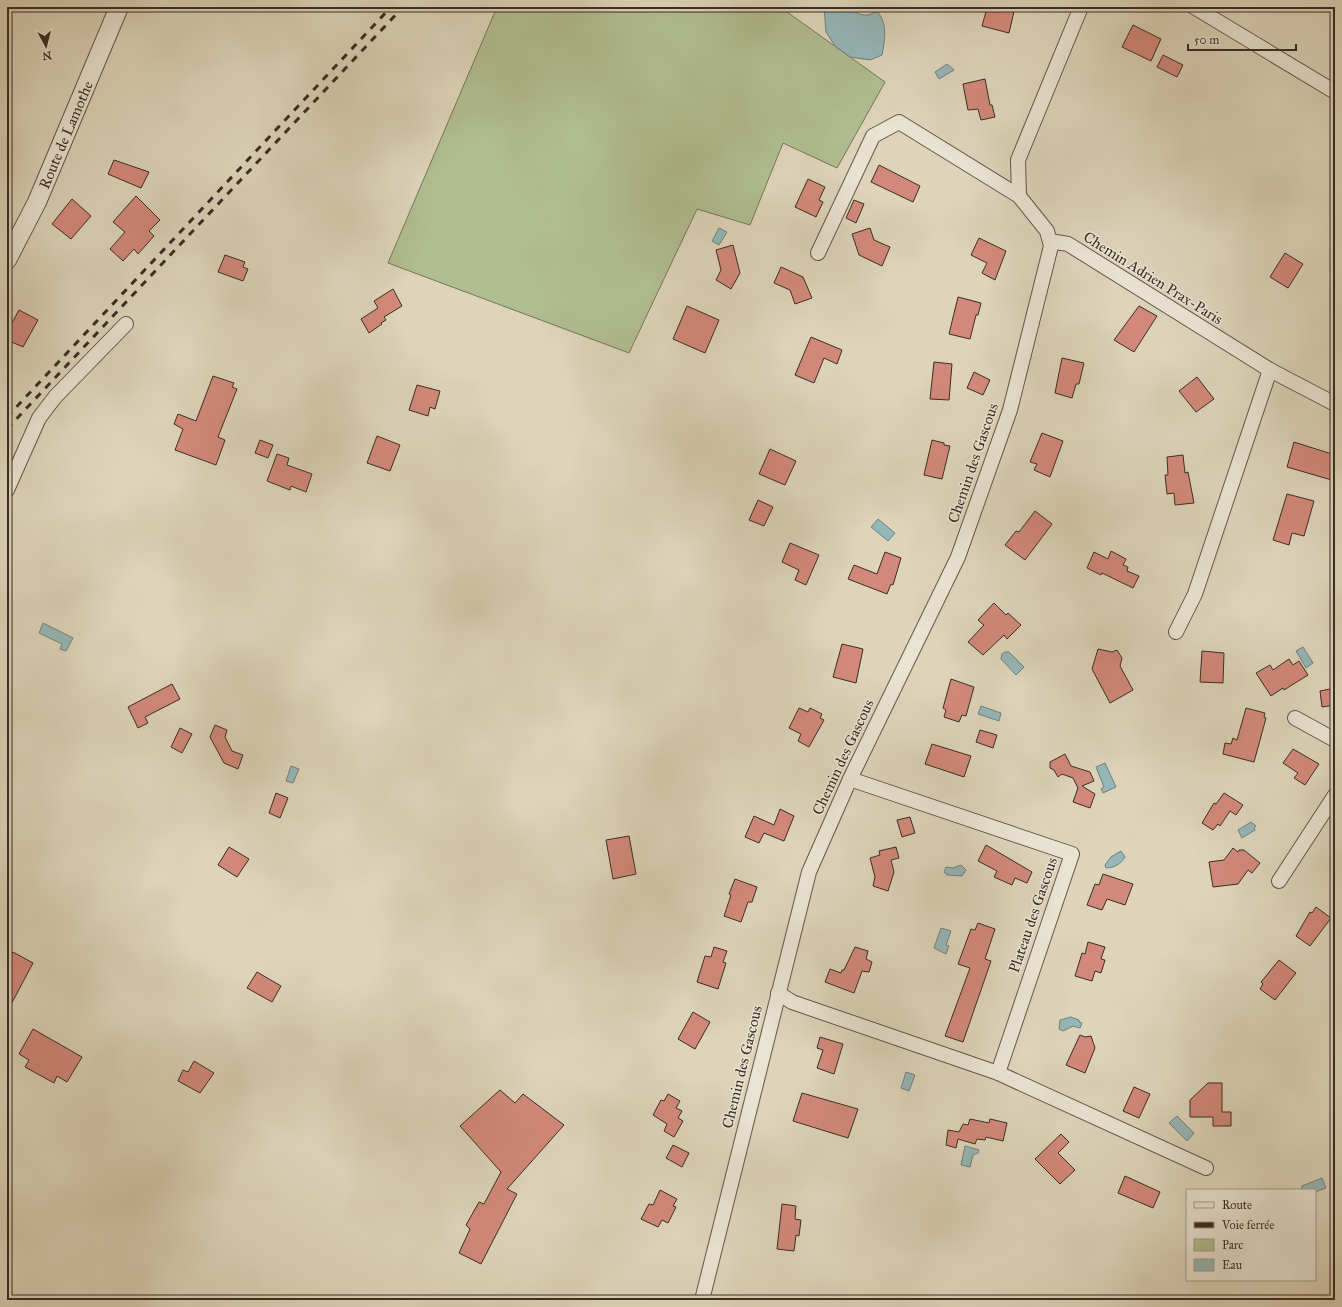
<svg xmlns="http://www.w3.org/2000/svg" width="1342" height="1307" viewBox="0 0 1342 1307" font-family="'IM FELL Great Primer',serif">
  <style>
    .green { fill: #b0bd90; stroke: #75755a }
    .water { fill: #95b7b8; stroke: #71807d }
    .building { fill: #d2897b; stroke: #3a2d24 }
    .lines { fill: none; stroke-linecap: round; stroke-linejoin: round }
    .minor-casing { stroke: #63574a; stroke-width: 16 }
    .tertiary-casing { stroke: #63574a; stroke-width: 20 }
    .minor { stroke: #e9e3d2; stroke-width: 14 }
    .tertiary { stroke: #e9e3d2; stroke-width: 18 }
    .rail { stroke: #3a2d24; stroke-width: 3; stroke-dasharray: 7 7; stroke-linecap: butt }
    .labels { text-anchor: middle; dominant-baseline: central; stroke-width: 3; stroke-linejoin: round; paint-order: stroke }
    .street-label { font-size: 15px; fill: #3a2d24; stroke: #e9e3d2 }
  </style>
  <rect width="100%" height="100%" fill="#ddd4ba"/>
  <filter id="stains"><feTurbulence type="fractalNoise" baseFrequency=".005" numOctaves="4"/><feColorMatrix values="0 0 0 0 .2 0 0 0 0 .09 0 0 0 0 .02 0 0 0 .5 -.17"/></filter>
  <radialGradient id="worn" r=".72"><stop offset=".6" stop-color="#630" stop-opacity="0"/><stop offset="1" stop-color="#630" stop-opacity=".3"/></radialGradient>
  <polygon class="green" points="497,7 780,7 885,82 837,168 783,143 750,225 697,209 629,353 388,263"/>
  <g class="water">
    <path d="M824,7C830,7 838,6 844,7C858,10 860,21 877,11C888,24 885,39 882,55L870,60L850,57L835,46L826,32Z"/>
    <polygon points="947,64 954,70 939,79 935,72"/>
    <polygon points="719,228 727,232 719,245 712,241"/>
    <polygon points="878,519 895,533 888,541 871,527"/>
    <polygon points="43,623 73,638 66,651 60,649 62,644 39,633"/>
    <polygon points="1303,647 1313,663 1306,668 1296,651"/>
    <polygon points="1005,652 1009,652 1024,667 1016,675 1001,659 1002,654"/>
    <polygon points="981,706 1001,713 999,721 978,714"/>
    <polygon points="1105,763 1116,787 1103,793 1101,789 1104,787 1096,767"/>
    <polygon points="291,766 299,769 293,783 286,781"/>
    <polygon points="1251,822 1256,826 1254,828 1255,830 1242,838 1238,830"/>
    <path d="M1121,851L1125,857C1121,864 1114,868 1106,868L1105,865L1111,857Z"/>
    <polygon points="961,865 966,870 962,876 947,875 944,872 946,867 953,868"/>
    <polygon points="941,928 951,931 946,945 949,946 946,954 934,948"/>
    <polygon points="1071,1017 1079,1020 1079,1022 1082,1023 1080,1028 1073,1026 1063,1031 1059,1029 1060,1020"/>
    <polygon points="906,1072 915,1075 909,1091 901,1088"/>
    <polygon points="1177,1116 1194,1133 1187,1141 1169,1123"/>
    <polygon points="965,1146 979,1150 978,1153 973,1155 970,1167 961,1165"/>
    <polygon points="1322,1178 1326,1188 1315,1192 1315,1190 1302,1190 1302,1186"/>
  </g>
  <g class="building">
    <polygon points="995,7 1015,7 1009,33 982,26 987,8 994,9"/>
    <polygon points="1133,25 1161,39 1151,61 1122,47"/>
    <polygon points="1163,55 1183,65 1177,77 1157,67"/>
    <polygon points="985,79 990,105 992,105 995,117 981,120 978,109 968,110 963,84"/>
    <polygon points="114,160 149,172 141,188 108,174"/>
    <polygon points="879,165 920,186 913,202 871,182"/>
    <polygon points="808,179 825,187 819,200 823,202 816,217 795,207"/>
    <polygon points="136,196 160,220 149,231 154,236 138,254 134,249 123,261 110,249 125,232 113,222"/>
    <polygon points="72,199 91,216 71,239 52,224"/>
    <polygon points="854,200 864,204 856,223 846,218"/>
    <polygon points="870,228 874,240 890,247 882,266 859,255 852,234"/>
    <polygon points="979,238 1006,251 995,280 982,273 987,263 971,255"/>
    <polygon points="733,245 740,273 731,289 716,280 721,270 716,250"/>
    <polygon points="1285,253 1303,264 1288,288 1270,277"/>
    <polygon points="225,255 245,262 243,267 248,269 243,281 218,272"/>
    <polygon points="781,267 803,277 812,298 795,304 790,290 774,283"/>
    <polygon points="393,289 402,306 384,317 386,320 381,323 382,324 369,333 361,319 378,308 374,301"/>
    <polygon points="958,297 981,303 978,315 976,315 970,339 949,334"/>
    <polygon points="687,306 719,320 705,353 673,339"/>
    <polygon points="1139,306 1157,316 1134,352 1114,340"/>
    <polygon points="19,310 38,320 23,347 7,340 7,332"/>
    <polygon points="811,337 842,350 837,364 824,358 814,383 795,375"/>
    <polygon points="1062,358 1084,363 1079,384 1076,384 1072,398 1055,393"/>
    <polygon points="934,362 952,364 949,400 930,399"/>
    <polygon points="974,372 990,380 983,395 967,388"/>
    <polygon points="213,376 234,383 232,387 237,389 218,437 225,440 216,465 175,450 183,429 174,424 178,414 196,421"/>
    <polygon points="1197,377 1214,399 1196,412 1179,391"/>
    <polygon points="417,385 440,391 435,409 430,407 428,416 409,410"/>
    <polygon points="1042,433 1063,441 1050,477 1034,470 1037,464 1030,462"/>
    <polygon points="377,436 400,445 390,471 367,463"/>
    <polygon points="260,440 273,445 268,458 255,453"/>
    <polygon points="932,440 944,443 944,445 950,446 942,479 924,475"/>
    <polygon points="1294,442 1335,455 1335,481 1287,467"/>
    <polygon points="770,449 796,461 785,485 759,474"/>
    <polygon points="277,454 289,458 287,465 312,474 306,492 291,486 290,490 267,481"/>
    <polygon points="1183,455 1185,473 1188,472 1194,503 1175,505 1174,493 1167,494 1165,475 1168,475 1167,457"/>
    <polygon points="1287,494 1314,501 1304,536 1292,533 1289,545 1273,540"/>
    <polygon points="758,500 773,507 764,526 749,520"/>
    <polygon points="1035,511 1052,524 1025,560 1005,545 1016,531 1019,532"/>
    <polygon points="790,543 819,555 806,585 795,580 799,570 782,562"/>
    <polygon points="1111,551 1126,559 1123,565 1128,567 1127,571 1139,576 1133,588 1102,573 1101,575 1087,568 1094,552 1108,559"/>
    <polygon points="885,552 901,558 893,585 891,584 887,594 848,579 854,565 877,574"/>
    <polygon points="994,603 1006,615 1008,613 1021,625 1007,639 1004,635 983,655 968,642 984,625 978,620"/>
    <polygon points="842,644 863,649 856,683 833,677"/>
    <polygon points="1098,649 1112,652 1117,650 1122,658 1120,666 1133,690 1110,703 1092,669"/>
    <polygon points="1202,651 1224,653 1223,683 1200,682"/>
    <polygon points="1289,659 1293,665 1299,661 1308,675 1284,690 1283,688 1271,696 1256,673 1270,665 1273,670"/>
    <polygon points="951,679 974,687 966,716 962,715 959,722 944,717 946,710 943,708"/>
    <polygon points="172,684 180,699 145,717 148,723 138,728 128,707"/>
    <polygon points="1335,688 1335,705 1322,707 1320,691"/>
    <polygon points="799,708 808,712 810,708 822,714 820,718 824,720 809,747 798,741 801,734 789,728"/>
    <polygon points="1246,708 1265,713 1264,717 1266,718 1254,762 1223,754 1225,743 1231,744 1233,738 1237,740"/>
    <polygon points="215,725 227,730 225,737 232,751 243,755 238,769 224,763 210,737"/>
    <polygon points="180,728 192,734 182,753 171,747"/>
    <polygon points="980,730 997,735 993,748 976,742"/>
    <polygon points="932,744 971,756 964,777 925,764"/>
    <polygon points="1293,749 1319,764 1305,785 1294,778 1298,773 1283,763"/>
    <polygon points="1065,754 1071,766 1090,772 1094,781 1082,786 1095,794 1090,808 1073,802 1078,788 1073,778 1062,774 1058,777 1054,770 1050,768 1050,762"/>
    <polygon points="276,793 288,798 280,818 269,813"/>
    <polygon points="1224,793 1243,805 1236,815 1230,811 1220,826 1218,824 1213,830 1202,823 1214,803 1216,804"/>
    <polygon points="780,809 794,816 784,841 764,833 759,843 745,837 754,816 774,825"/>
    <polygon points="910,817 915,833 902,837 897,820"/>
    <polygon points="629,836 636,874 613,879 606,840"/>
    <polygon points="986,845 1032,872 1027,883 1015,878 1012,885 994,877 997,871 978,861"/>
    <polygon points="229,847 249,859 237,877 218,865"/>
    <polygon points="896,847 899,858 891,860 894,872 888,891 873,886 875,877 870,858 880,855 879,851"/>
    <polygon points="1233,848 1238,852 1239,850 1244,850 1260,863 1252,873 1248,870 1238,884 1213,887 1209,862 1224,860"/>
    <polygon points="1103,874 1133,884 1125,905 1107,899 1102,910 1087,905 1095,884 1099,885"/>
    <polygon points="735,879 757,887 752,902 748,902 741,922 724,916 731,895 729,894"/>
    <polygon points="1316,907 1331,918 1310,946 1296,936 1310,912 1312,913"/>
    <polygon points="978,923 995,929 985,959 991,961 963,1042 945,1036 970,968 958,964 971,929 975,930"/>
    <polygon points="1088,942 1105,947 1101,959 1105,960 1101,973 1095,971 1092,981 1075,976 1082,953 1085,954"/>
    <polygon points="714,947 727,951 723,962 726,963 718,989 697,982 705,956 711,957"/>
    <polygon points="855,947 868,951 866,959 872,962 869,972 862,971 854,993 825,982 830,969 841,973 842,970 844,970"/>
    <polygon points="13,952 33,963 7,1012 7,962"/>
    <polygon points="1279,960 1296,973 1275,1000 1260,989 1263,984 1261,982"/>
    <polygon points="257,972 281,986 272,1002 247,988"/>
    <polygon points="693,1012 710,1022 695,1049 678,1039"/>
    <polygon points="33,1029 82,1057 67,1082 57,1076 54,1083 25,1067 29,1060 19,1054"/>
    <polygon points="1080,1035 1085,1037 1091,1036 1095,1048 1085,1073 1066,1065"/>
    <polygon points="820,1037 843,1044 834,1074 817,1068 823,1050 817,1048"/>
    <polygon points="194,1061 214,1073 200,1093 178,1081 183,1070 188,1072"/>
    <polygon points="1208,1083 1222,1083 1222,1112 1231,1112 1231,1126 1213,1126 1213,1117 1190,1117 1190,1100"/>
    <polygon points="1134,1087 1150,1094 1139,1118 1123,1111"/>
    <polygon points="500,1090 515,1103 523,1094 564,1125 507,1189 517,1194 481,1264 459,1253 470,1229 466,1225 479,1202 484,1204 501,1172 460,1126"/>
    <polygon points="802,1093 858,1109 848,1138 793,1121"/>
    <polygon points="668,1094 680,1101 676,1108 682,1111 678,1118 683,1121 674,1137 664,1131 667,1124 653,1115 661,1100 664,1101"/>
    <polygon points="970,1119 989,1123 990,1119 1007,1123 1003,1141 986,1137 985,1140 977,1139 975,1144 958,1139 956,1148 946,1145 948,1130 959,1132 963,1124 968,1125"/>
    <polygon points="1061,1134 1069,1142 1058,1153 1075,1170 1060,1184 1035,1159"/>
    <polygon points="673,1145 689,1153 682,1167 666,1158"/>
    <polygon points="1125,1176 1160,1192 1153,1208 1118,1193"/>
    <polygon points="660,1190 677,1199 673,1206 676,1207 668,1223 662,1220 658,1227 641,1219 649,1204 653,1205"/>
    <polygon points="782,1204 796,1206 795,1219 801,1220 799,1236 796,1235 794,1251 777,1249"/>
  </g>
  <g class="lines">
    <g class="minor-casing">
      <g id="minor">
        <polyline points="1194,7 1335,92"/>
        <polyline points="1050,241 1068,244 1270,370 1335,404"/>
        <polyline points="818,253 873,136 899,122 1019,196"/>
        <polyline points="7,490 39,418 55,397 126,324"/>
        <polyline points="1176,632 1195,594 1270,370"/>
        <polyline points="1295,718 1335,740"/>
        <polyline points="850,779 1072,854 998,1073"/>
        <polyline points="1279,881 1335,795"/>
        <polyline points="778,993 792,1002 998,1073 1206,1168"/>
        <polyline points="702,1300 809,872 850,779 958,557 1010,410 1051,246 1047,231 1019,196 1018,160 1081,7"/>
      </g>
    </g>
    <g class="tertiary-casing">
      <polyline id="tertiary" points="7,260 37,202 119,7"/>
    </g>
    <use href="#minor" class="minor"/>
    <use href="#tertiary" class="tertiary"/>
    <g class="rail">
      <polyline points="7,417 391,7"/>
      <polyline points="7,429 403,7"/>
    </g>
  </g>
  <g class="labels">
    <g class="street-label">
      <text transform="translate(66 135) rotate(-67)">Route de Lamothe</text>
      <text transform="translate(1153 278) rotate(32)">Chemin Adrien Prax-Paris</text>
      <text transform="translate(973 463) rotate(-71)">Chemin des Gascous</text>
      <text transform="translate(843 757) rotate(-65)">Chemin des Gascous</text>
      <text transform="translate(1033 915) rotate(-71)">Plateau des Gascous</text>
      <text transform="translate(742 1067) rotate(-76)">Chemin des Gascous</text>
    </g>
  </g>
  <rect width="1342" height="1307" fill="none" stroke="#ddd4ba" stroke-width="24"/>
  <rect x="8" y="8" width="1326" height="1291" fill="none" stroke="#3a2d24" stroke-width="2"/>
  <rect x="12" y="12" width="1318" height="1283" fill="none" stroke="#3a2d24"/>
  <rect x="1186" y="1189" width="130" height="92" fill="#e9e3d2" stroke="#a39a8c"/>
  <rect x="1194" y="1202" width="20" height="6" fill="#e9e3d2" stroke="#a39a8c"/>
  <text x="1222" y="1209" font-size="12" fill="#3a2d24">Route</text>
  <rect x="1194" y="1222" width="20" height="6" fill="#3a2d24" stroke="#a39a8c"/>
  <text x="1222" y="1229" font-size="12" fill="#3a2d24">Voie ferrée</text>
  <rect x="1194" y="1239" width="20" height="12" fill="#b0bd90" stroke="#a39a8c"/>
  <text x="1222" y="1249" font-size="12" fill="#3a2d24">Parc</text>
  <rect x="1194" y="1259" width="20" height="12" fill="#95b7b8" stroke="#a39a8c"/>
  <text x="1222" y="1269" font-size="12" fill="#3a2d24">Eau</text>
  <g transform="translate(46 46) rotate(173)" stroke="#e9e3d2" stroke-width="3" paint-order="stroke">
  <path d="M0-3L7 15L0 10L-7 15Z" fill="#3a2d24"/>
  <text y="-6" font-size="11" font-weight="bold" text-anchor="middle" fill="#3a2d24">N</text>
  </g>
  <path d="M1188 44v6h108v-6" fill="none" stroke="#3a2d24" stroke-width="2"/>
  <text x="1194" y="44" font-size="12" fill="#3a2d24" stroke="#e9e3d2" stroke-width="3" paint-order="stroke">50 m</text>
  <rect width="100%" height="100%" filter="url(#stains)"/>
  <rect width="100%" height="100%" fill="url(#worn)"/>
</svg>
